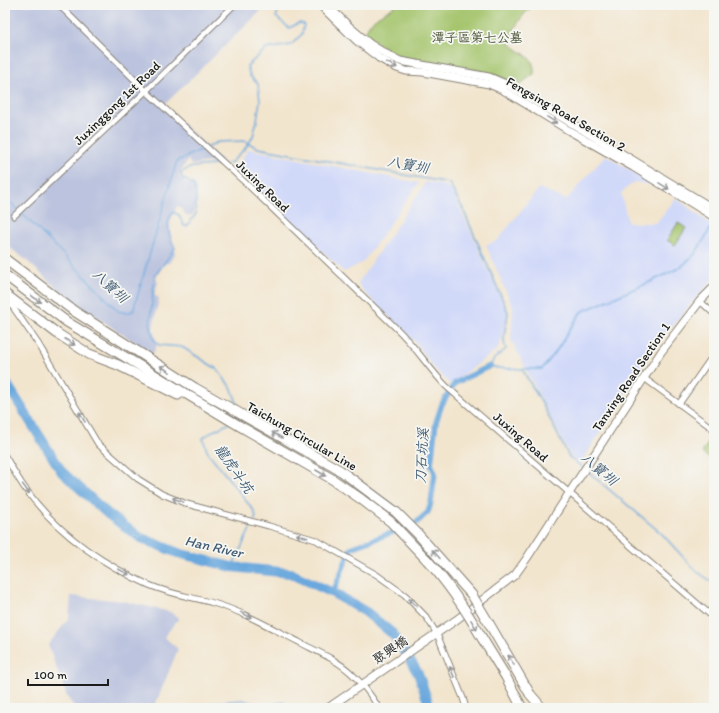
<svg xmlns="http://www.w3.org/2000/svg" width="719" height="713" viewBox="0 0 719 713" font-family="Itim,'LXGW WenKai TC',sans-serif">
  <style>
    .built { fill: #d1d9f9 }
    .industrial { fill: #bbc3de }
    .green { fill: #a5c56d; stroke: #607044 }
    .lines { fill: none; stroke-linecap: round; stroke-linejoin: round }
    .stream { stroke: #6ba8dd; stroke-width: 1.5 }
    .canal { stroke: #6ba8dd; stroke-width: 5.5 }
    .river { stroke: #6ba8dd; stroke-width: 10 }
    .street-casing { stroke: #878075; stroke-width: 7 }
    .secondary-casing { stroke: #878075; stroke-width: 9 }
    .highway-casing { stroke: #878075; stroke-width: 11 }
    .street { stroke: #fff; stroke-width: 5 }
    .secondary { stroke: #fff; stroke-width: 7 }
    .highway { stroke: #fff; stroke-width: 9 }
    .highway-bridge-casing { stroke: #878075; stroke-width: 11; stroke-linecap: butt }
    .highway-bridge { stroke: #fff; stroke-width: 9 }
    .oneway { stroke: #999 }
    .labels { text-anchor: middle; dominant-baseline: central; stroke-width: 3.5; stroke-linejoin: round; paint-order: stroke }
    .park-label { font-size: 13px; fill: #4c5738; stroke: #f6f6f2 }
    .street-label { font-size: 13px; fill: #1c1c1c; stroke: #f6f6f2 }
    .water-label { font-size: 14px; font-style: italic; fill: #405b73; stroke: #f6f6f2 }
  </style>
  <rect width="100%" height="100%" fill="#f6f6f2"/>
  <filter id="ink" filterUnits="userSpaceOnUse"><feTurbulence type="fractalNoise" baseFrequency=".025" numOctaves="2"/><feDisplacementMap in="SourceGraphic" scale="8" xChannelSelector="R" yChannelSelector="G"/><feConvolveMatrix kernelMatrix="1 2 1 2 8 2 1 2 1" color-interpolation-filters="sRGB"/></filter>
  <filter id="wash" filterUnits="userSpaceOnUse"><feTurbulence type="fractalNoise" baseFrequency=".012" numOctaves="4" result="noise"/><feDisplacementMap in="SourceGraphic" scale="16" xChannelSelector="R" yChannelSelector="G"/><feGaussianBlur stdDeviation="0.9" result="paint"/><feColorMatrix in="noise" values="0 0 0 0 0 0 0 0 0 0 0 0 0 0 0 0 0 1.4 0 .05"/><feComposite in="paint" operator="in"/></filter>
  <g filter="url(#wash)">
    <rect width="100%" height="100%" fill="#f2e5ce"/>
    <g class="built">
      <polygon points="248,149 419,183 363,262 344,272 236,169"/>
      <polygon points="606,155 653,185 634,182 621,193 628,223 656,223 676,198 714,227 714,278 659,341 580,464 571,456 511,340 513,308 486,245 497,241 539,188 566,200"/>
      <polygon points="426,182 446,186 452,191 507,312 501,342 497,350 450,384 433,367 417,344 364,292 358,283"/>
    </g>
    <g class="industrial">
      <polygon points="5,5 267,5 165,104 167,109 222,161 218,166 208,162 191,165 188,159 181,171 182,172 179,177 186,183 193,185 197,196 193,215 187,216 179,206 177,206 170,222 171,239 174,245 175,254 169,263 162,264 156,278 158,283 154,295 159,298 153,328 155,338 158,342 153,354 84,309 53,285 26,260 5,244"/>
      <polygon points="71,596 123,601 171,612 179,618 164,637 178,649 154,708 75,708 67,697 48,645 69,618"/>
    </g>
    <g class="green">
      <path d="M395,5H534C522,14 515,27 509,40C514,54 536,52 534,74L520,84L486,72L401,57L388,50L365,34C368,20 382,14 394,7Z"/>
      <polygon points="678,223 686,228 675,245 667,240"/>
      <polygon points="714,433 714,461 702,453"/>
    </g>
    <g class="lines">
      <g class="stream">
        <path d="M208,147L218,142L244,141L258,148L449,183L462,207L508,312C507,325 501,338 506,349L494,359L490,366L497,368L522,369L543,405L569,457L582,467"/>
        <polyline points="228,163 231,163 247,146 253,136 257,120 260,101 258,84 250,76 247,66 266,49 291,45 302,34 304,24 299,23 289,28 276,17 279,9 297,5"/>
        <path d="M224,164C210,167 192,163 181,173L182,178L194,185L196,193V214L187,226H184L179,215L173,212C164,224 169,235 175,248L155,276L153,292L150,324L154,340L159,345L182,347L217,369L232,389L239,409"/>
        <polyline points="5,197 62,253 118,311 126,313 133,311 177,161 205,148"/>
        <polyline points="523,369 542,369 555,353 581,312 650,282 681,267 695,254 714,223"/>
        <polyline points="228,424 213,431 203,438 207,451 254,511 256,517 255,520"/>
        <polyline points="587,471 661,533 696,571 714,583"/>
        <polyline points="232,567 253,523"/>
        <polyline points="190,708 221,702 243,700 261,706 285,702 288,708"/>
      </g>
      <polyline class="canal" points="333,593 351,548 415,524 428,512 431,503 435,473 431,464 436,422 442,404 455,383 490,366"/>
      <polyline class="river" points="5,381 62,472 109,515 141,538 178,553 232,567 290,573 333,593 366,612 393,634 418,673 430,708"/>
    </g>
  </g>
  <g filter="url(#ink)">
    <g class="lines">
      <g class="street-casing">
        <g id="street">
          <path d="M59,5L146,91L251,188L397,329C416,347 429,369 447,387L714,618"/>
          <polyline points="5,7 7,5"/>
          <polyline points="14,216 146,91 234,5"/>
          <polyline points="8,300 39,345 98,444 138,479 162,494 187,504 269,526 316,540 377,575 405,595 427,618 437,634 463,698 466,708"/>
          <polyline points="700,301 714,314"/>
          <polyline points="644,378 712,428 714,425"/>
          <polyline points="679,404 714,354"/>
          <path d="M5,456C11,466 17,477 24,487C55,531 100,563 149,585C170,594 192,597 213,603C244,612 271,628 299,642C316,651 336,659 351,673C362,683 371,695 379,708"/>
        </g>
      </g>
      <g class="secondary-casing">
        <g id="secondary">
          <polyline points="320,5 357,41 379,58 397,68 406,71 423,72 489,84 503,90 568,130 633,167 714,217"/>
          <polyline points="327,5 352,29 370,44 386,54 400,61 489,77 508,85 714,209"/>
          <polyline points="328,708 456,620 515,575 527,558 661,352 700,301 714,287"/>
        </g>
      </g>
      <g class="highway-casing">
        <g id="highway">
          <polyline points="5,275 67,322 238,425 332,479 361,499 391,522 427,560"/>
          <polyline points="5,294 58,334 89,354 118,365 178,395"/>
          <polyline points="482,638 506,677 522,708"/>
          <polyline points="530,694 542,708"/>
        </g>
      </g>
      <use href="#street" class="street"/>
      <use href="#secondary" class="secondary"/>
      <use href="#highway" class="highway"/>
      <g class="highway-bridge-casing">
        <g id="highway-bridge">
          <polyline points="5,259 74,311 195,388 341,471 396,512 417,533 472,595 490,625 530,694"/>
          <path d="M427,560C449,584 466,610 482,638"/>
        </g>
      </g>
      <use href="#highway-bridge" class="highway-bridge"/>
    </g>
    <defs><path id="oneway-shaft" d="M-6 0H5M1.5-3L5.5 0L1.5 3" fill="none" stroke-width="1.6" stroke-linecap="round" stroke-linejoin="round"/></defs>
    <g class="oneway">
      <use href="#oneway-shaft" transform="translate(392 65) rotate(27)"/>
      <use href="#oneway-shaft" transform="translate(552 120) rotate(31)"/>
      <use href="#oneway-shaft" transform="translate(664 186) rotate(32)"/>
      <use href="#oneway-shaft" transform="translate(36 299) rotate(37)"/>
      <use href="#oneway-shaft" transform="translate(70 342) rotate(32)"/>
      <use href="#oneway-shaft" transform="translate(165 369) rotate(-147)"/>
      <use href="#oneway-shaft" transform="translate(82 417) rotate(-121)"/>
      <use href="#oneway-shaft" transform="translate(277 435) rotate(-150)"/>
      <use href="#oneway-shaft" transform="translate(321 473) rotate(30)"/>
      <use href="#oneway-shaft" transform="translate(26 489) rotate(54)"/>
      <use href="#oneway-shaft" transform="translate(178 500) rotate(-159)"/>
      <use href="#oneway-shaft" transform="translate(302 536) rotate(-163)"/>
      <use href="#oneway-shaft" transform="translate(436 554) rotate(-132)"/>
      <use href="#oneway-shaft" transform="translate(124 572) rotate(28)"/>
      <use href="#oneway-shaft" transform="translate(413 603) rotate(-135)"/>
      <use href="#oneway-shaft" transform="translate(246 615) rotate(26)"/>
      <use href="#oneway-shaft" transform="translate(474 625) rotate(60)"/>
      <use href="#oneway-shaft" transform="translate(511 660) rotate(-120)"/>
      <use href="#oneway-shaft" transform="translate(452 672) rotate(-113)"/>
    </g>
  </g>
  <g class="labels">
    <g class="park-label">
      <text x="477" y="37">潭子區第七公墓</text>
    </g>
    <g class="street-label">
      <text transform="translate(117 103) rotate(-44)">Juxinggong 1st Road</text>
      <text transform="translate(566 114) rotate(30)">Fengsing Road Section 2</text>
      <text transform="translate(263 186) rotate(44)">Juxing Road</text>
      <text transform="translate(631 377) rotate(-56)">Tanxing Road Section 1</text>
      <text transform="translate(302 436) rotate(30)">Taichung Circular Line</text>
      <text transform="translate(521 437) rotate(41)">Juxing Road</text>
      <text transform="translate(390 650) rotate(-34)">聚興橋</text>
    </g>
    <g class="water-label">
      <text transform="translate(408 165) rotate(10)">八寶圳</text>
      <text transform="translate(110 286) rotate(42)">八寶圳</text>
      <text transform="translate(422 456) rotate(-87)">刀石坑溪</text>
      <text transform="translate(234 469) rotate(55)">龍虎斗坑</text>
      <text transform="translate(599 469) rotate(40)">八寶圳</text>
      <text transform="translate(214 547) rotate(13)">Han River</text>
    </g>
  </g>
  <rect width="719" height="713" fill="none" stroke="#f6f6f2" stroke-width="20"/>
  <path d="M28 679v6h80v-6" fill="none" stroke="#1c1c1c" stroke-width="2"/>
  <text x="34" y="679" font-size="12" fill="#1c1c1c" stroke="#f6f6f2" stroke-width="3" paint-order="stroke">100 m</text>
</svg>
